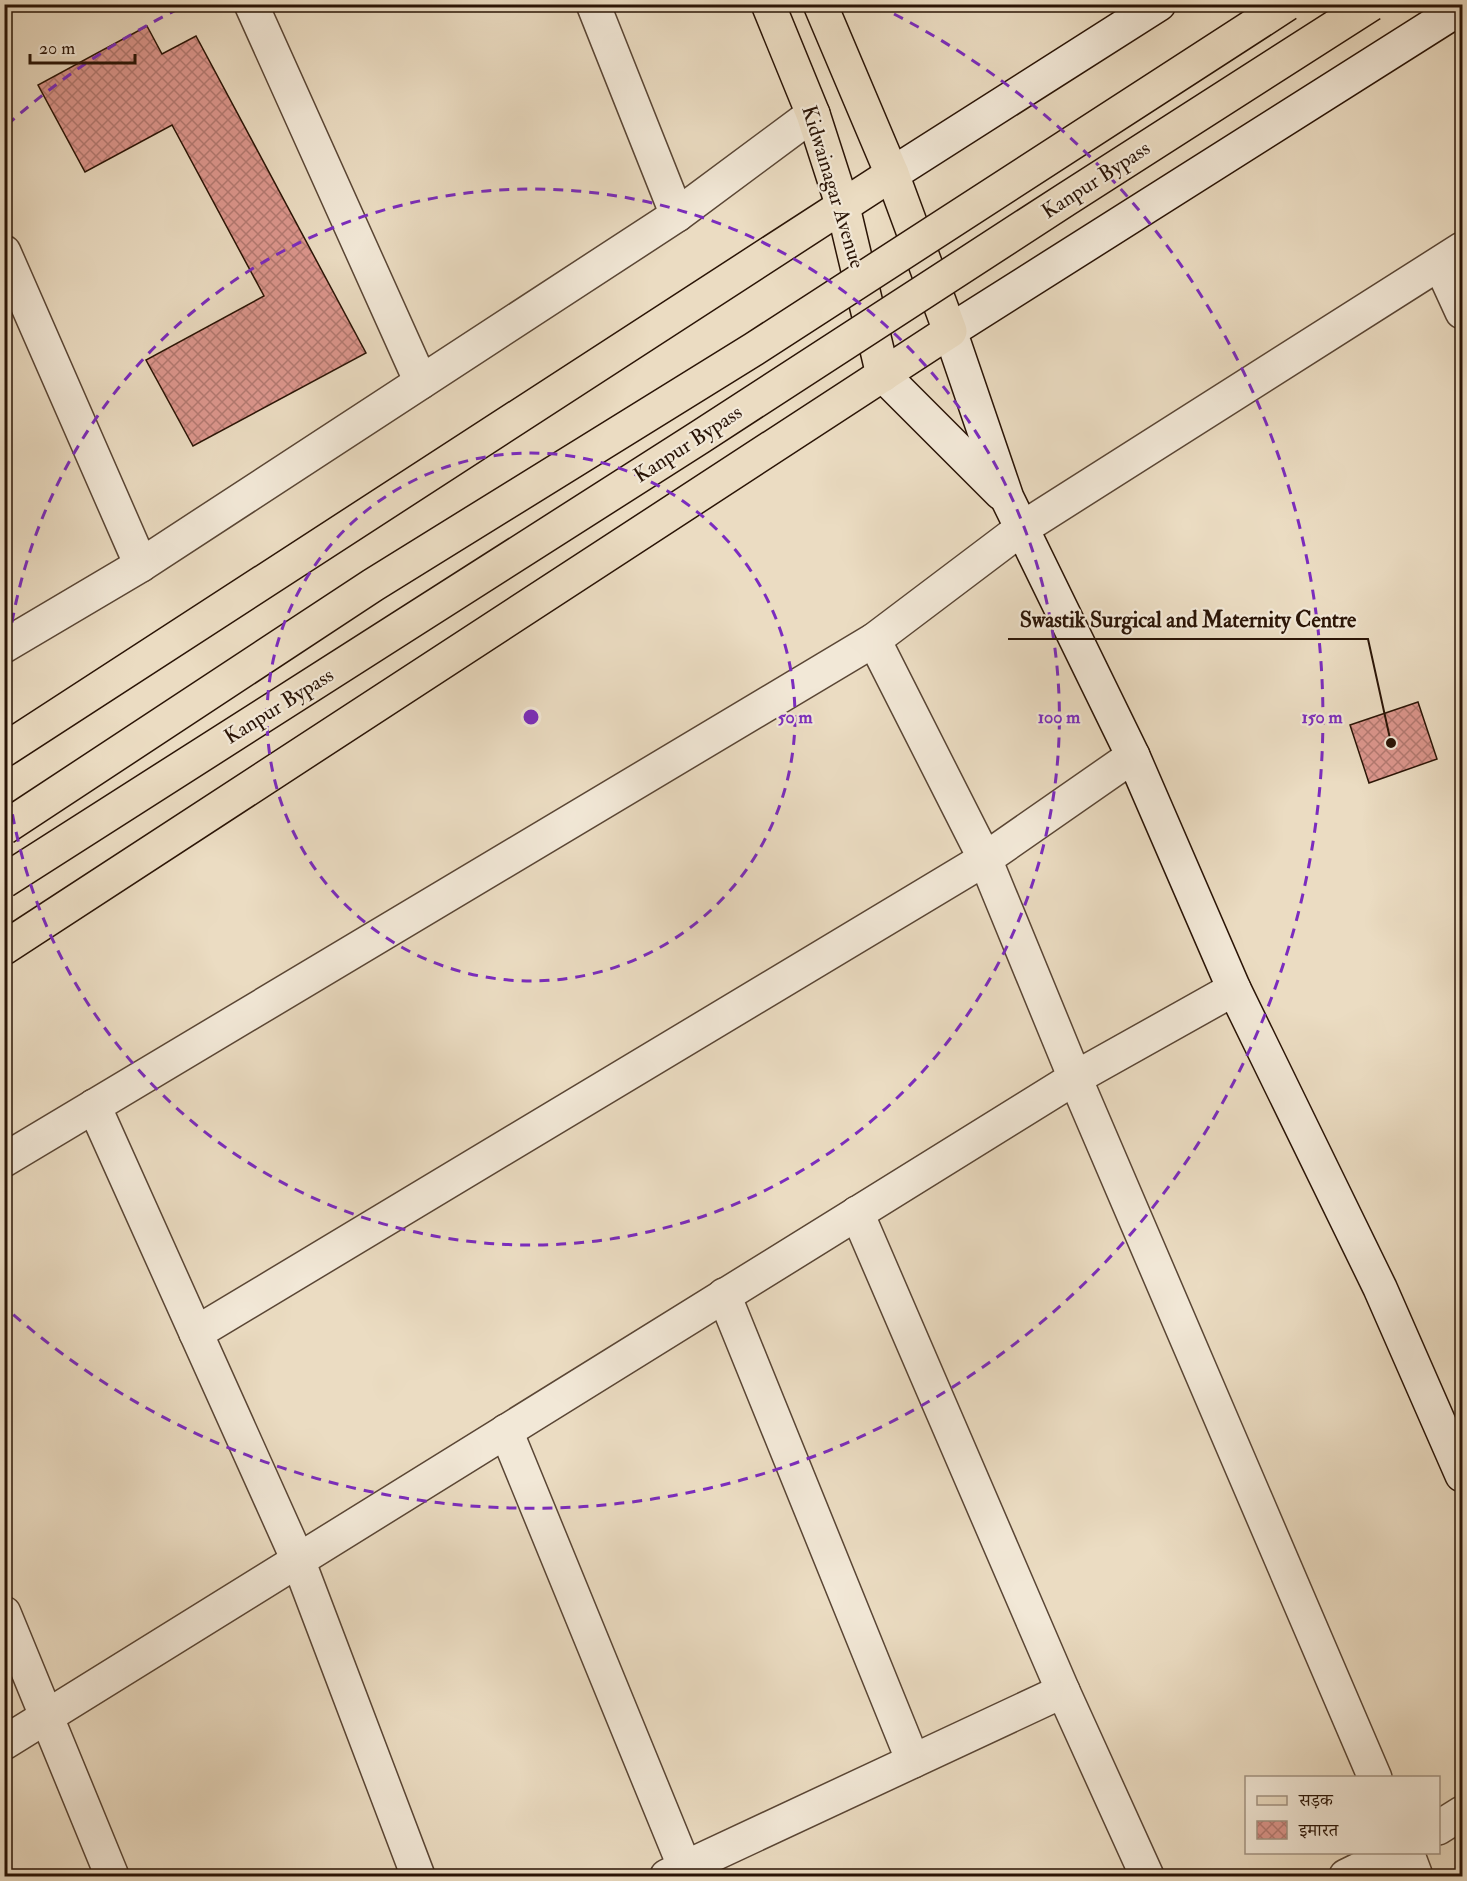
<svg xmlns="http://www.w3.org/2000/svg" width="1467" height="1881" viewBox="0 0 1467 1881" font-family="'IM FELL Double Pica','Noto Serif Devanagari',serif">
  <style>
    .building { fill: url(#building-cross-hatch); stroke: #2a1406; stroke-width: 1.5 }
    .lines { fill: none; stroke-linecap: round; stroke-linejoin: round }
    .street-casing { stroke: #5a4635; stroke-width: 36 }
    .secondary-casing { stroke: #2a1406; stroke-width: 36 }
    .primary-casing { stroke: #2a1406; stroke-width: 36 }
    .street { stroke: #f2e8d7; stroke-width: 33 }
    .secondary { stroke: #f2e8d7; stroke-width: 33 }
    .primary { stroke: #ebdcc2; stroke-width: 33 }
    .highway-bridge-casing { stroke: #2a1406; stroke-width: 36; stroke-linecap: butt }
    .highway-bridge { stroke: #ebdcc2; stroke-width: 33 }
    .ring { fill: none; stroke: #7b2cbf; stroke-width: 3; stroke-dasharray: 10 8 }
    .labels { text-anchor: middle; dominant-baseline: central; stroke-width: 4.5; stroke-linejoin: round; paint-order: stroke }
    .street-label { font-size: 21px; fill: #2a1406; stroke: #f2e8d7 }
    .centre { fill: #7b2cbf; stroke: #f2e8d7; stroke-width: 3 }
    .ring-label { font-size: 18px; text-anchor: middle; font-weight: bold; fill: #7b2cbf; stroke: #f2e8d7; stroke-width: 4.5; stroke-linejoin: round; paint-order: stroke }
    .leader { fill: none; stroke: #2a1406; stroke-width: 2 }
    .callout-dot { fill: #2a1406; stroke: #f2e8d7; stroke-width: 2 }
    .callout-label { font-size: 22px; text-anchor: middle; font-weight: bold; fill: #2a1406; stroke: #f2e8d7; stroke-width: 4.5; stroke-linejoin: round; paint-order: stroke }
  </style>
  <defs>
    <pattern id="building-cross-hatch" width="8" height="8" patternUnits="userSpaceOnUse" patternTransform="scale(1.5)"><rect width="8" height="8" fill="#dc968d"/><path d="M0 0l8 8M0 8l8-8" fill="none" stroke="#b37971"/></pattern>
  </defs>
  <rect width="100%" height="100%" fill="#ebdcc2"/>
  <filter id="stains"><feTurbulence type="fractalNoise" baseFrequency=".00333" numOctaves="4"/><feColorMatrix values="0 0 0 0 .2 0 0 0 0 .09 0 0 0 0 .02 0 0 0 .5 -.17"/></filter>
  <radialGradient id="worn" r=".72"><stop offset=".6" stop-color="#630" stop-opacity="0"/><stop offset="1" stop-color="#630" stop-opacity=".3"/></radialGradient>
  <g class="building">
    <polygon points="147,26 162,54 196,36 366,353 193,446 146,360 264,296 172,125 85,172 38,85"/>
    <polygon points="1418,702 1437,759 1369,783 1350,725"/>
  </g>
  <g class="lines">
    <g class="street-casing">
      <g id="street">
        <polyline points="251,4 421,382"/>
        <polyline points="593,4 677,215"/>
        <polyline points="4,252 141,565 4,646"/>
        <polyline points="1440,264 1462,312"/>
        <polyline points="141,565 677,215 813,114"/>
        <polyline points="874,640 985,859 1075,1078 1375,1778"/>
        <polyline points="94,1106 298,1560 418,1876"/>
        <polyline points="4,1160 874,640 1021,529 1462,249"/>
        <polyline points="857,1213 1063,1691 1147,1876"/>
        <polyline points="724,1295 913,1761"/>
        <polyline points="196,1333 985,859 1133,756"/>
        <polyline points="506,1431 685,1868"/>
        <polyline points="4,1613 112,1876"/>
        <polyline points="4,1743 1075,1078 1234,989"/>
        <polyline points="1438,1828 1462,1813"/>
        <polyline points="1407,1852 1416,1876"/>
        <polyline points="667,1876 1063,1691"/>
        <polyline points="1346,1876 1395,1852"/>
      </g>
    </g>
    <g class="secondary-casing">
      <g id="secondary">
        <polyline points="1462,7 950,331 1007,498 1133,756 1234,989 1380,1288 1462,1475"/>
        <polyline points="892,174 1159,4"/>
        <polyline points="883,375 1001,493"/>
      </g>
    </g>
    <g class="primary-casing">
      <g id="primary">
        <polyline points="768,4 813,114 843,207 883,375"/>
        <polyline points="4,750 892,174"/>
        <polyline points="4,948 950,331 892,174 820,4"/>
      </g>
    </g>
    <use href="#street" class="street"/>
    <use href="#secondary" class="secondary"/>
    <use href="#primary" class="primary"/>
    <g class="highway-bridge-casing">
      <g id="highway-bridge">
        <polyline points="4,828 373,585 754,349 1287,4"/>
        <polyline points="4,881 700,437 1065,200 1371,4"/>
      </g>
    </g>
    <use href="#highway-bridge" class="highway-bridge"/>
  </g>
  <g class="ring">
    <circle cx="531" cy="717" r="264"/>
    <path d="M5 676A528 528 0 1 1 5 758"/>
    <path d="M7 125A791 791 0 0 1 184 6M878 6A791 791 0 1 1 7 1309"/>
  </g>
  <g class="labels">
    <g class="street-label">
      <text transform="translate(1096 180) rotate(-33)">Kanpur Bypass</text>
      <text transform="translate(833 187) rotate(73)">Kidwainagar Avenue</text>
      <text transform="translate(688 444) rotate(-33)">Kanpur Bypass</text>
      <text transform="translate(279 706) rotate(-32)">Kanpur Bypass</text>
    </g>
  </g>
  <circle cx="531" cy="717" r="9" class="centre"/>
  <g class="ring-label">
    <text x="795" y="723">50 m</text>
    <text x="1059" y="723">100 m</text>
    <text x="1322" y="723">150 m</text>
  </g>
  <path class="leader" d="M1391 743L1368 639H1008"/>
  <circle class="callout-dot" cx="1391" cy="743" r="6"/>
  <g class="callout-label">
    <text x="1188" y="627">Swastik Surgical and Maternity Centre</text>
  </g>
  <rect width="1467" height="1881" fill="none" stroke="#ebdcc2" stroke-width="24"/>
  <rect x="6" y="6" width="1455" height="1869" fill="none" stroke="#2a1406" stroke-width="3"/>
  <rect x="12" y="12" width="1443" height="1857" fill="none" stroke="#2a1406" stroke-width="1.5"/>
  <rect x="1245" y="1776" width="195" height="78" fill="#f2e8d7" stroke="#a29383" stroke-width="1.5"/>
  <rect x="1257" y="1796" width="30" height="9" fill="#ebdcc2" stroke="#a29383" stroke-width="1.5"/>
  <text x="1299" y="1806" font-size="18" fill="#2a1406">सड़क</text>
  <rect x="1257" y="1821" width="30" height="18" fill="url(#building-cross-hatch)" stroke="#a29383" stroke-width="1.5"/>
  <text x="1299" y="1836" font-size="18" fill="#2a1406">इमारत</text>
  <path d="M30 54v9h105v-9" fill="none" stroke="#2a1406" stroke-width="3"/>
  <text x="39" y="54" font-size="18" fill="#2a1406" stroke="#f2e8d7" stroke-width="4.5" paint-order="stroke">20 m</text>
  <rect width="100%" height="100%" filter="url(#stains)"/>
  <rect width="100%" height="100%" fill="url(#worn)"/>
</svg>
